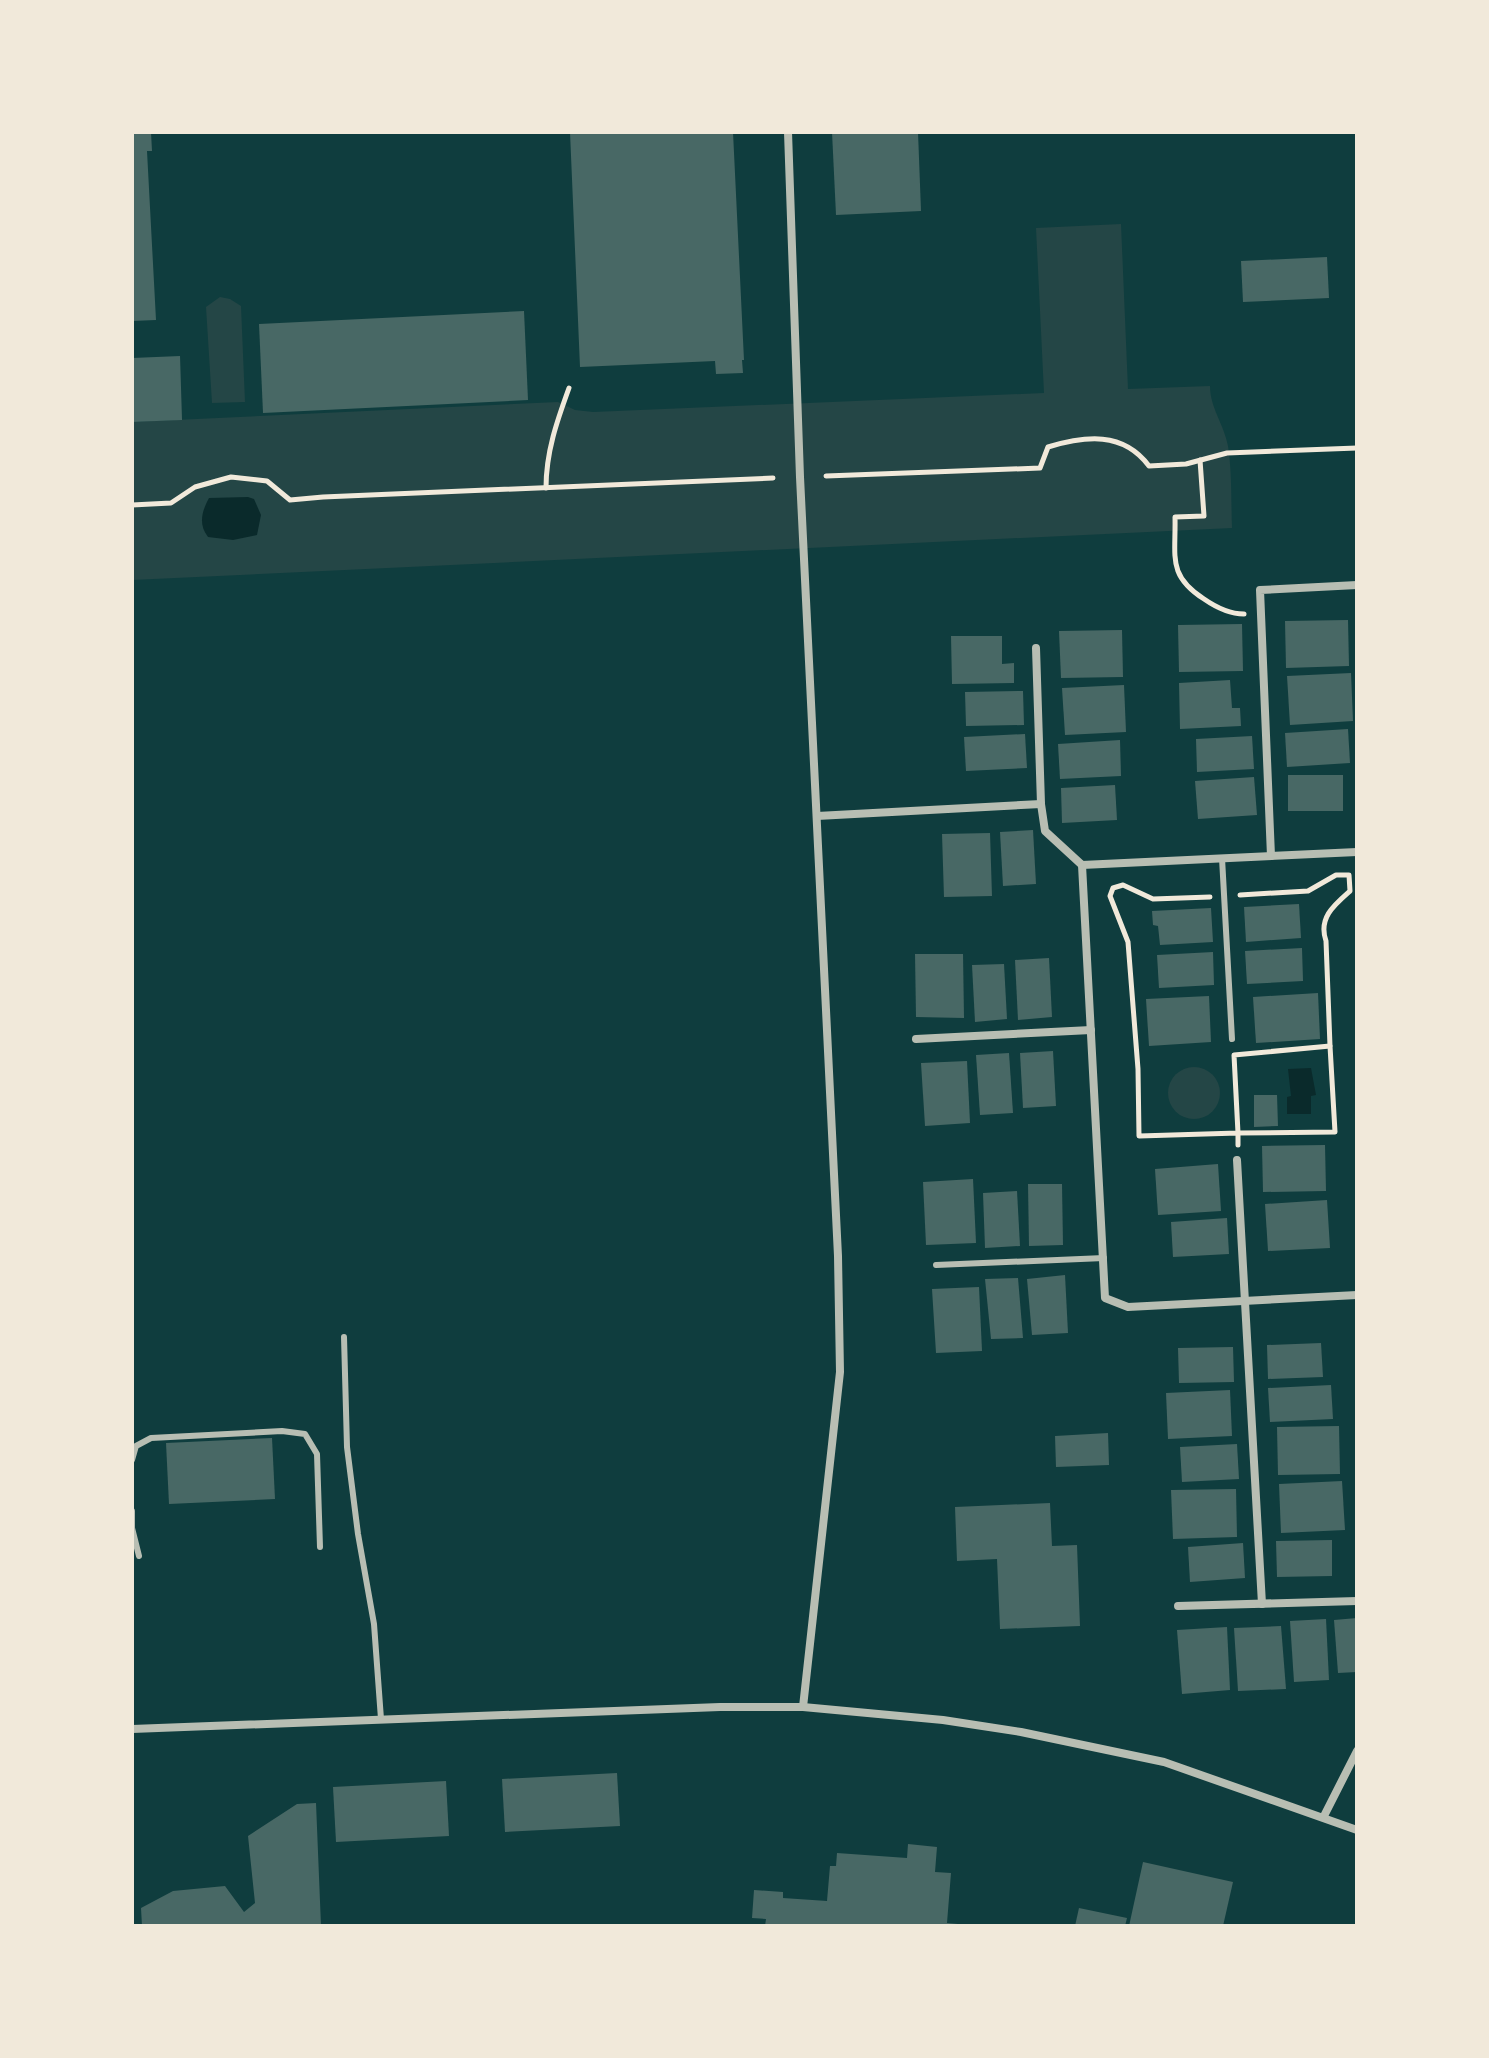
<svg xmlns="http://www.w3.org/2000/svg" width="1489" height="2058" viewBox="0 0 1489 2058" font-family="'Fira Sans',sans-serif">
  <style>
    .green { fill: #244646 }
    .water { fill: #0a2a2b }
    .building { fill: #486865 }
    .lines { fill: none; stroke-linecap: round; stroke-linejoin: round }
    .path { stroke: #f1e9da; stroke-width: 5 }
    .service { stroke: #b8beb3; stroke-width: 6 }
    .minor { stroke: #b8beb3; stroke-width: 8 }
  </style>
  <rect width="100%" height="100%" fill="#0f3d3e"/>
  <g class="green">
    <path d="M1121,224L1128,389L1210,386C1210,408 1224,424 1228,446C1232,472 1231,501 1232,528L132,580V422L558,402L575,410L593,412L1044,393L1036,228Z"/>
    <polygon points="220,297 230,299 241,306 245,402 212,403 206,307"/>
    <circle cx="1194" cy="1093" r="26"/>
  </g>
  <g class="water">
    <path d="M248,497L254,499L261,515L257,535L233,540L208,537C198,524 202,511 209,498Z"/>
    <polygon points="1311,1068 1316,1095 1311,1096 1311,1114 1287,1114 1287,1097 1291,1096 1288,1069"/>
  </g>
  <g class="building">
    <polygon points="132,132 151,132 152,151 147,151 156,320 132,321"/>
    <polygon points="570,132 733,132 744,360 742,360 743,373 716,374 715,361 580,367"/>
    <polygon points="832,132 918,132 921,211 836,215"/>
    <polygon points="1327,257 1329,298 1243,302 1241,261"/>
    <polygon points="524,311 528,400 263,413 259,324"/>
    <polygon points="180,356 182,420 132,422 132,358"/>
    <polygon points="1348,620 1349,666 1286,668 1285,621"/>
    <polygon points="1242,624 1243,671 1179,672 1178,625"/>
    <polygon points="1122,630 1123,677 1061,678 1059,631"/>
    <polygon points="951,636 1002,636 1002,664 1014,663 1014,683 952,684"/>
    <polygon points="1351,673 1353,721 1290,725 1287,676"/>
    <polygon points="1230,680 1232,708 1240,708 1241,726 1180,729 1179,683"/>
    <polygon points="1124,685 1126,732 1065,735 1062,688"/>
    <polygon points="1023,691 1024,725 966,726 965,692"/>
    <polygon points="1348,729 1350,763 1287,767 1285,733"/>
    <polygon points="1025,734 1027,768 966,771 964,737"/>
    <polygon points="1252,736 1254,769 1197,772 1196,739"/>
    <polygon points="1120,740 1121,776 1060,779 1058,744"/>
    <rect x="1288" y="775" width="55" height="36"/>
    <polygon points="1254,777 1257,815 1198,819 1195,781"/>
    <polygon points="1115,785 1117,820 1062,823 1061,788"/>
    <polygon points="1033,830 1036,884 1003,886 1000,832"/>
    <polygon points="990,833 992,896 944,897 942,834"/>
    <polygon points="1299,904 1301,938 1246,942 1244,907"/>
    <polygon points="1211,908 1213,942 1160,945 1158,926 1153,925 1152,911"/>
    <polygon points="1302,948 1303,981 1247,984 1245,951"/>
    <polygon points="1213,952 1214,985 1159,988 1157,955"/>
    <polygon points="915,954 963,954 964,1018 916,1017"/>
    <polygon points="1049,958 1052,1017 1018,1020 1015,960"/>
    <polygon points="1004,964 1007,1019 975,1022 972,965"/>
    <polygon points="1318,993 1320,1039 1256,1043 1253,997"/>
    <polygon points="1209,996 1211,1042 1149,1046 1146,999"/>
    <polygon points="1053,1051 1056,1106 1023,1108 1020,1053"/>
    <polygon points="1009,1053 1013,1113 980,1115 976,1055"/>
    <polygon points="967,1061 970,1123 925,1126 921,1063"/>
    <polygon points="1254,1095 1277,1095 1278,1126 1254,1127"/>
    <polygon points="1325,1145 1326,1191 1263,1192 1262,1146"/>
    <polygon points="1218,1164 1221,1211 1158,1215 1155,1169"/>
    <polygon points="973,1179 976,1243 926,1245 923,1182"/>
    <polygon points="1028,1184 1062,1184 1063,1245 1029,1246"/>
    <polygon points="1017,1191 1020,1246 985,1248 983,1193"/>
    <polygon points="1327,1200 1330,1248 1268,1251 1265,1204"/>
    <polygon points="1227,1218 1229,1254 1173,1257 1171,1222"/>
    <polygon points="1065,1275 1068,1333 1032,1335 1027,1279"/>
    <polygon points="1018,1278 1023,1338 991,1339 985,1279"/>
    <polygon points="979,1287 982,1351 936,1353 932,1289"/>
    <polygon points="1321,1343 1323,1377 1268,1379 1267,1345"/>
    <polygon points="1233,1347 1234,1382 1179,1383 1178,1348"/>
    <polygon points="1331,1385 1333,1419 1270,1422 1268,1388"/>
    <polygon points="1230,1390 1232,1436 1168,1439 1166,1393"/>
    <polygon points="1339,1426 1340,1474 1278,1475 1277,1427"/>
    <polygon points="1108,1433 1109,1465 1056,1467 1055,1436"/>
    <polygon points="272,1438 275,1499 169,1504 166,1443"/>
    <polygon points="1237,1444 1239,1479 1182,1482 1180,1447"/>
    <polygon points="1342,1481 1345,1530 1281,1533 1279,1484"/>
    <polygon points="1236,1489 1237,1537 1173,1539 1171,1490"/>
    <polygon points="1050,1503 1052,1546 1077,1545 1080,1626 1000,1629 997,1559 957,1561 955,1507"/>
    <polygon points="1332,1540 1332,1576 1277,1577 1276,1541"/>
    <polygon points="1243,1543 1245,1578 1190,1582 1188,1547"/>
    <polygon points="1357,1618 1357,1672 1338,1673 1334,1620"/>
    <polygon points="1326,1619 1329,1680 1294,1682 1290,1621"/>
    <polygon points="1281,1626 1286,1689 1238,1691 1234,1628"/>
    <polygon points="1227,1627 1230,1690 1182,1694 1177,1630"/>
    <polygon points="617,1773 620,1826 505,1832 502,1779"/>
    <polygon points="446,1781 449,1836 336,1842 333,1787"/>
    <polygon points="316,1803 321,1926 142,1926 141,1908 173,1891 225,1886 244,1912 255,1903 248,1836 297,1804"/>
    <polygon points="908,1844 937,1847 935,1872 951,1873 947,1923 958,1924 958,1926 765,1926 766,1919 752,1918 754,1890 783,1892 783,1898 827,1901 830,1866 836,1866 837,1853 907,1858"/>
    <polygon points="1143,1862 1233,1882 1223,1926 1129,1926"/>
    <polygon points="1079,1908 1127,1918 1125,1926 1075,1926"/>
  </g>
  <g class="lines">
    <g class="path">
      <path d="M1200,460L1204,516L1175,517C1176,557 1167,575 1204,599C1217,608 1229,614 1244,614"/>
      <path d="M826,476L1040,468L1048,447C1085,436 1123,431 1149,466L1186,464L1227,453L1357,448"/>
      <path d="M546,488C546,452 557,421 569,388"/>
      <polyline points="132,505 171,503 195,487 231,477 267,481 290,500 323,497 773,478"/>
      <path d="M1240,895L1308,891L1336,875H1349L1350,891C1334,905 1318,918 1326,941L1330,1046"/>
      <polyline points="1210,897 1153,899 1123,885 1113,888 1110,896 1128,942 1138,1069 1139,1136 1238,1133 1234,1055 1330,1046 1335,1132 1238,1133 1238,1145"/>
    </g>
    <g class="service">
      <polyline points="1222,858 1232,1039"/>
      <polyline points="936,1265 1104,1258"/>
      <polyline points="344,1337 347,1447 358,1534 374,1624 381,1719"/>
      <polyline points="132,1460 136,1446 151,1438 282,1431 305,1434 317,1454 320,1547"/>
      <polyline points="132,1511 132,1528 139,1556"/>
    </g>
    <g class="minor">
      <polyline points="788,132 800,477 838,1256 840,1372 803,1707"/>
      <polyline points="1036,648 1041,804 1045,831 1082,865 1357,852"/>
      <polyline points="817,816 1041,804"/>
      <polyline points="1271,856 1260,590 1357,585"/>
      <polyline points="1082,865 1105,1298 1128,1307 1357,1295"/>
      <polyline points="916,1039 1091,1030"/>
      <polyline points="1237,1160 1262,1604"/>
      <polyline points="1178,1606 1357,1601"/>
      <polyline points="132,1729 720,1707 803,1707 943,1720 1021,1732 1164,1762 1357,1830"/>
      <polyline points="1324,1816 1357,1751"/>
    </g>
  </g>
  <rect width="1489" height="2058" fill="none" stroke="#f1e9da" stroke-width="268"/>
</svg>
